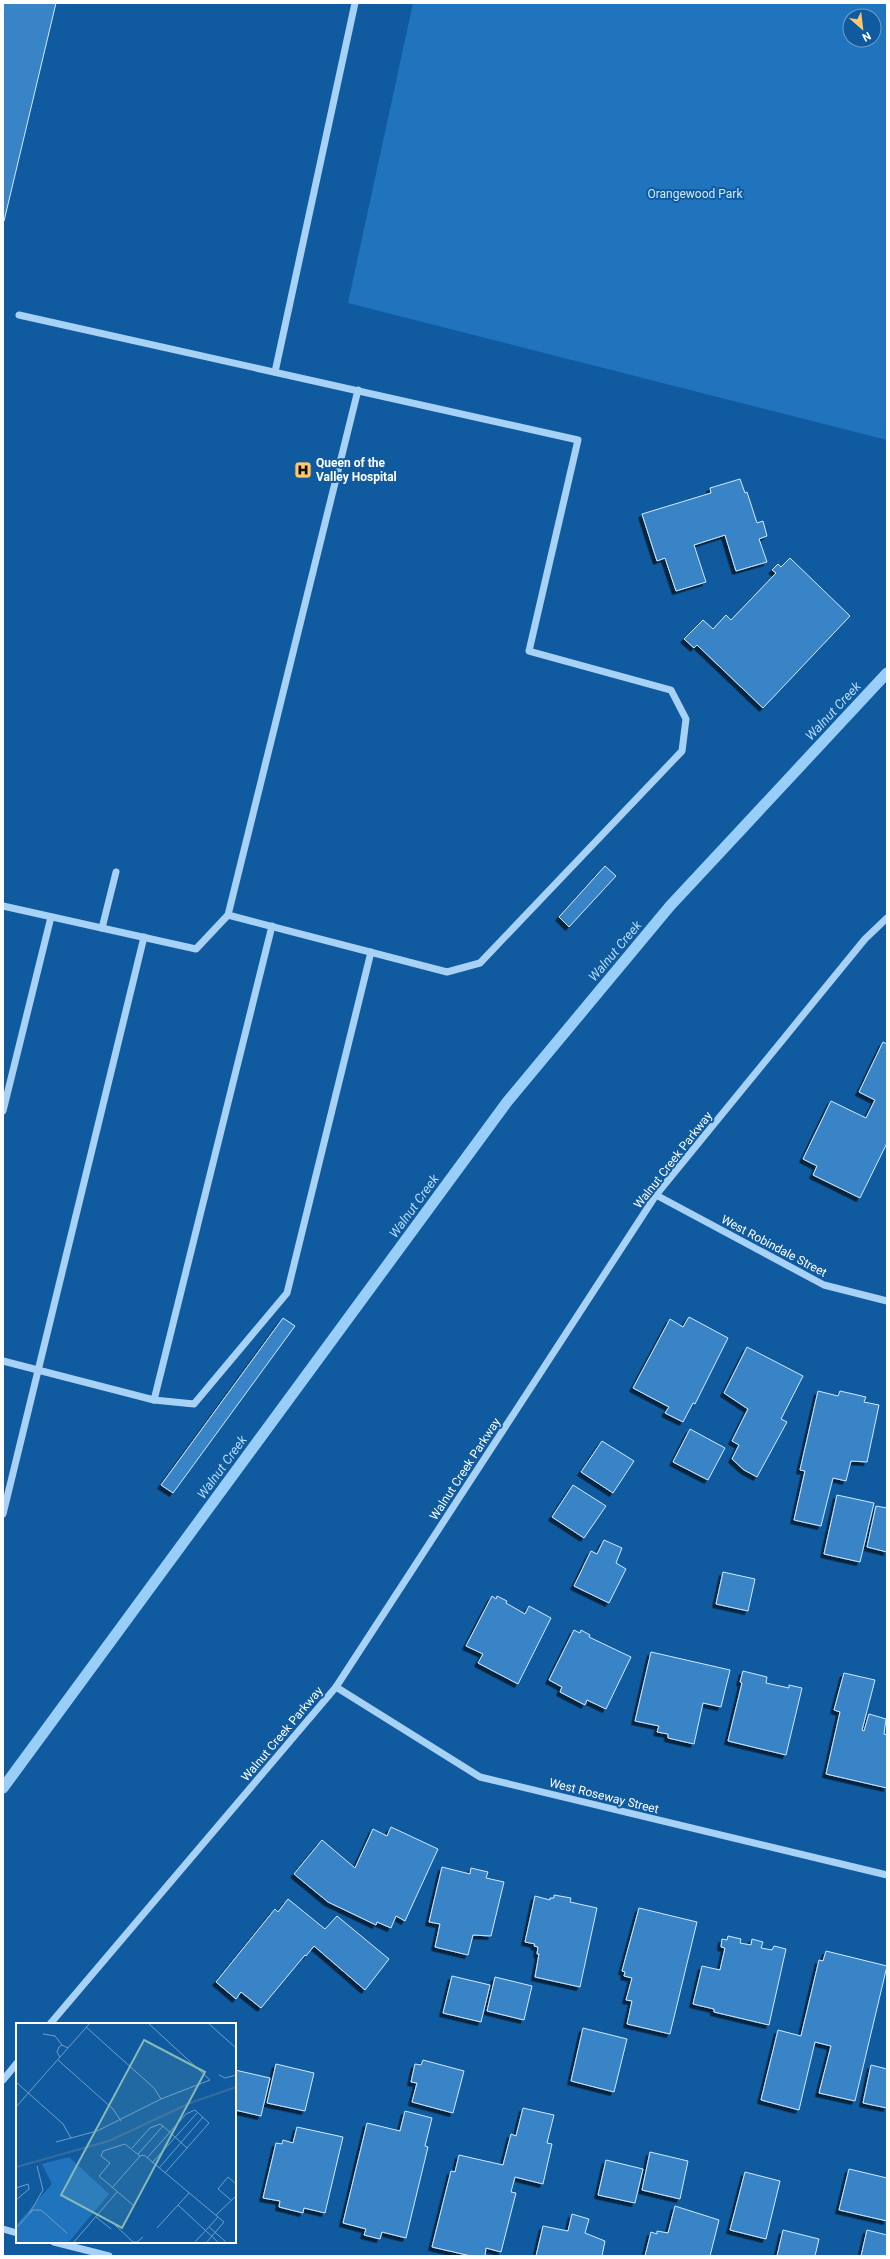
<svg xmlns="http://www.w3.org/2000/svg" width="890" height="2259" viewBox="0 0 890 2259" font-family="Roboto,sans-serif">
  <style>
    .green { fill: #1f74bd; fill-rule: evenodd }
    .lines { fill: none; stroke-linecap: round; stroke-linejoin: round }
    .stream { stroke: #99cef8; stroke-width: 11 }
    .building { fill: #3984c6; stroke: #d0e9fe; filter: url(#shadow) }
    .minor { stroke: #a7d1f5; stroke-width: 7 }
    .labels { text-anchor: middle; dominant-baseline: central; stroke-width: 4; stroke-linejoin: round; paint-order: stroke }
    .park-label { font-size: 12px; fill: #d0e9fe; stroke: #105b9f }
    .poi-label { font-size: 12px; font-weight: bold; fill: #fff; stroke: #105b9f; text-anchor: start }
    .street-label { font-size: 12px; fill: #fff; stroke: #105b9f }
    .water-label { font-size: 13px; font-style: italic; fill: #b4dbfb; stroke: #105b9f }
    .inset-river { fill: none; stroke: #366b9c; stroke-width: 2 }
    .inset-road { fill: none; stroke: #709dc5; stroke-width: 1 }
    .view { fill: #87bab6; fill-opacity: 0.15; stroke: #87bab6; stroke-width: 2 }
    .inset-edge { fill: none; stroke: #fff; stroke-width: 2 }
  </style>
  <defs>
    <filter id="shadow"><feDropShadow dx="-3.5" dy="3.5" stdDeviation="0" flood-color="#0009"/></filter>
  </defs>
  <rect width="100%" height="100%" fill="#105b9f"/>
  <path class="green" d="M413,3H887V440L348,303ZM850,16H874V40H850Z"/>
  <g class="lines">
    <polyline class="stream" points="3,1788 507,1102 670,906 887,673"/>
  </g>
  <g class="building">
    <polygon points="3,3 56,3 4,221 3,220"/>
    <polygon points="740,479 745,493 747,492 757,523 763,521 767,536 759,539 767,562 736,571 725,535 694,545 706,582 676,591 665,558 657,561 642,514 711,493 710,488"/>
    <polygon points="790,558 850,616 763,708 697,645 694,648 684,639 703,620 713,629 726,615 731,620 776,573 772,570 778,564 781,567"/>
    <polygon points="605,866 616,876 569,927 559,917"/>
    <polygon points="883,1042 887,1044 887,1143 860,1198 813,1175 817,1166 803,1159 831,1101 866,1118 875,1100 859,1092"/>
    <polygon points="689,1317 728,1338 695,1404 693,1403 683,1422 665,1413 669,1407 633,1388 670,1319 683,1327"/>
    <polygon points="283,1318 295,1326 173,1493 161,1485"/>
    <polygon points="747,1347 803,1376 781,1419 787,1422 757,1477 744,1470 732,1459 739,1445 732,1441 748,1409 724,1393"/>
    <polygon points="818,1391 838,1396 840,1391 866,1397 864,1402 879,1405 867,1462 851,1461 846,1481 833,1478 821,1526 794,1520 805,1471 800,1470"/>
    <polygon points="690,1429 725,1448 708,1480 673,1462"/>
    <polygon points="602,1441 634,1461 613,1493 581,1472"/>
    <polygon points="573,1485 606,1506 584,1538 552,1517"/>
    <polygon points="837,1495 874,1503 860,1562 824,1554"/>
    <polygon points="876,1506 887,1508 887,1552 867,1547"/>
    <polygon points="604,1540 622,1548 616,1563 626,1569 609,1603 574,1586 591,1551 597,1554"/>
    <polygon points="723,1572 755,1579 748,1611 716,1604"/>
    <polygon points="492,1596 496,1599 497,1596 507,1601 506,1603 525,1614 529,1606 551,1618 518,1684 478,1663 483,1654 466,1646"/>
    <polygon points="574,1630 580,1633 581,1630 590,1635 589,1637 631,1657 606,1709 587,1700 585,1705 560,1692 562,1687 549,1680"/>
    <polygon points="651,1652 730,1670 721,1707 703,1703 694,1744 668,1738 668,1734 657,1732 659,1726 635,1721"/>
    <polygon points="743,1671 767,1677 766,1683 789,1688 789,1685 802,1688 786,1755 728,1741 742,1683 740,1682"/>
    <polygon points="844,1673 875,1680 862,1730 864,1731 869,1714 886,1719 884,1734 887,1735 887,1788 826,1774 840,1712 834,1710"/>
    <polygon points="391,1827 438,1849 405,1921 396,1916 391,1928 377,1922 376,1925 328,1902 294,1874 322,1840 355,1868 373,1829 387,1836"/>
    <polygon points="442,1867 470,1874 471,1868 488,1872 486,1878 504,1882 491,1936 473,1935 468,1955 435,1947 440,1924 429,1922"/>
    <polygon points="554,1895 571,1898 570,1902 597,1908 580,1987 535,1977 539,1954 537,1954 538,1947 534,1946 535,1944 525,1942 535,1896 550,1900 550,1898 554,1898"/>
    <polygon points="288,1899 325,1929 337,1916 389,1959 365,1990 314,1946 306,1956 305,1955 261,2008 241,1992 236,1999 216,1982 275,1909 278,1912"/>
    <polygon points="639,1908 697,1922 670,2034 627,2024 632,2001 626,2000 632,1978 624,1976 625,1972 622,1971"/>
    <polygon points="728,1936 741,1939 740,1943 751,1945 752,1939 763,1942 761,1948 772,1950 774,1946 786,1949 769,2025 714,2012 714,2009 693,2004 702,1966 720,1970 725,1948 721,1947 722,1939 727,1940"/>
    <polygon points="826,1951 887,1966 855,2101 819,2093 831,2046 815,2042 799,2110 761,2100 778,2030 801,2036 819,1960 823,1961"/>
    <polygon points="452,1976 490,1985 481,2022 443,2013"/>
    <polygon points="495,1977 532,1986 524,2020 487,2011"/>
    <polygon points="583,2028 627,2039 614,2092 571,2081"/>
    <polygon points="423,2060 464,2071 453,2113 412,2102 417,2083 411,2082 415,2064 421,2065"/>
    <polygon points="276,2064 314,2073 305,2111 267,2103"/>
    <polygon points="871,2065 887,2069 887,2108 863,2103"/>
    <polygon points="235,2070 270,2078 261,2116 235,2110"/>
    <polygon points="523,2108 554,2115 547,2143 552,2144 543,2184 515,2177 511,2192 516,2193 501,2252 486,2248 485,2256 471,2256 432,2247 451,2171 455,2172 459,2155 503,2165 511,2134 516,2136"/>
    <polygon points="405,2111 432,2118 425,2146 428,2147 406,2238 382,2232 380,2239 364,2235 366,2229 343,2223 367,2123 400,2131"/>
    <polygon points="297,2127 343,2137 325,2213 304,2208 303,2213 279,2207 280,2201 263,2198 276,2143 282,2144 283,2140 293,2143"/>
    <polygon points="650,2152 688,2161 680,2199 642,2190"/>
    <polygon points="606,2160 643,2169 635,2203 598,2195"/>
    <polygon points="849,2169 887,2178 887,2221 839,2210"/>
    <polygon points="745,2172 780,2181 766,2239 730,2230"/>
    <polygon points="675,2206 719,2220 710,2256 645,2256 651,2232 657,2234 657,2231 668,2233"/>
    <polygon points="572,2214 589,2219 585,2233 605,2241 602,2256 536,2256 543,2226 568,2231"/>
    <polygon points="783,2230 819,2239 815,2256 777,2256"/>
    <polygon points="867,2230 887,2235 887,2256 861,2256"/>
  </g>
  <g class="lines">
    <g class="minor">
      <polyline points="275,372 355,3"/>
      <polyline points="3,906 196,949 228,915 447,972 480,963 682,751 686,719 671,690 529,651 578,440 19,315"/>
      <polyline points="228,915 358,390"/>
      <polyline points="272,926 154,1400 194,1404 287,1293 371,952"/>
      <polyline points="102,928 116,872"/>
      <polyline points="3,1111 51,917"/>
      <polyline points="656,1195 824,1285 887,1301"/>
      <polyline points="3,1361 154,1400"/>
      <polyline points="3,1514 144,937"/>
      <polyline points="336,1687 480,1777 887,1875"/>
      <polyline points="50,2024 336,1687 656,1195 865,939 887,918"/>
      <polyline points="3,2080 17,2063"/>
      <polyline points="3,2229 17,2233"/>
      <polyline points="54,2242 109,2256"/>
    </g>
  </g>
  <defs>
    <g id="hospital-square" transform="scale(0.9)"><rect x="-9" y="-9" width="18" height="18" rx="4" fill="#ffc86c" stroke="#105b9f"/><path d="M-5-5h3v3.5h4V-5h3V5h-3V1.5h-4V5h-3Z" fill="#111"/></g>
  </defs>
  <g fill-rule="evenodd">
    <use href="#hospital-square" x="303" y="470"/>
  </g>
  <g class="labels">
    <g class="park-label">
      <text x="695" y="194">Orangewood Park</text>
    </g>
    <g class="poi-label">
      <text x="316" y="463">Queen of the<tspan x="316" dy="14">Valley Hospital</tspan></text>
    </g>
    <g class="street-label">
      <text transform="translate(673 1160) rotate(-52)">Walnut Creek Parkway</text>
      <text transform="translate(774 1246) rotate(28)">West Robindale Street</text>
      <text transform="translate(465 1469) rotate(-57)">Walnut Creek Parkway</text>
      <text transform="translate(282 1734) rotate(-50)">Walnut Creek Parkway</text>
      <text transform="translate(604 1796) rotate(14)">West Roseway Street</text>
    </g>
    <g class="water-label">
      <text transform="translate(833 711) rotate(-47)">Walnut Creek</text>
      <text transform="translate(615 951) rotate(-50)">Walnut Creek</text>
      <text transform="translate(414 1206) rotate(-54)">Walnut Creek</text>
      <text transform="translate(222 1467) rotate(-54)">Walnut Creek</text>
    </g>
  </g>
  <g transform="translate(16 2023)">
    <rect width="220" height="220" fill="#105b9f"/>
    <path d="M53,134L93,171L52,220H0V202L36,161L26,141Z" fill="#1f74bd"/>
    <path class="inset-river" d="M0,144L93,118L174,80L220,64"/>
    <path class="inset-road" d="M192,0L220,25M70,4L138,65L145,76M27,11L39,13L46,22M44,34L41,29L43,24L46,22L52,25M42,37L97,86L105,98M203,52L209,55L220,52M0,59L47,101L55,115M0,84L74,0M147,103L171,125M40,119L81,108L145,76L194,57L132,0M116,125L134,105L144,101L147,103L122,131M131,135L170,91L179,87L193,100L149,150M136,140L181,90M21,143L27,167L13,191L17,187H25L51,210M143,145L187,94M0,165L12,161L13,166L0,177M96,165L124,133M215,177L202,166L212,154L220,161M117,182L83,153L94,140L85,133L87,128L109,121L124,133L128,132L208,199L190,220M162,182L203,220M200,192L220,173M80,194L95,206M99,202L117,219H121L127,214M193,204L211,220M0,205L13,191M141,205L173,170M57,220L101,169M178,220L202,194"/>
    <path class="view" d="M128,17L189,49L106,205L45,172Z"/>
    <rect width="220" height="220" class="inset-edge"/>
  </g>
  <rect width="890" height="2259" fill="none" stroke="#ffffff" stroke-width="8"/>
  <g transform="translate(862 28) rotate(152)"><circle r="19" fill="#105b9f" stroke="#709dc5"/>
  <path d="M0-3L7 15L0 10L-7 15Z" fill="#ffc86c"/>
  <text y="-6" font-size="11" font-weight="bold" text-anchor="middle" fill="#ffffff">N</text>
  </g>
</svg>
